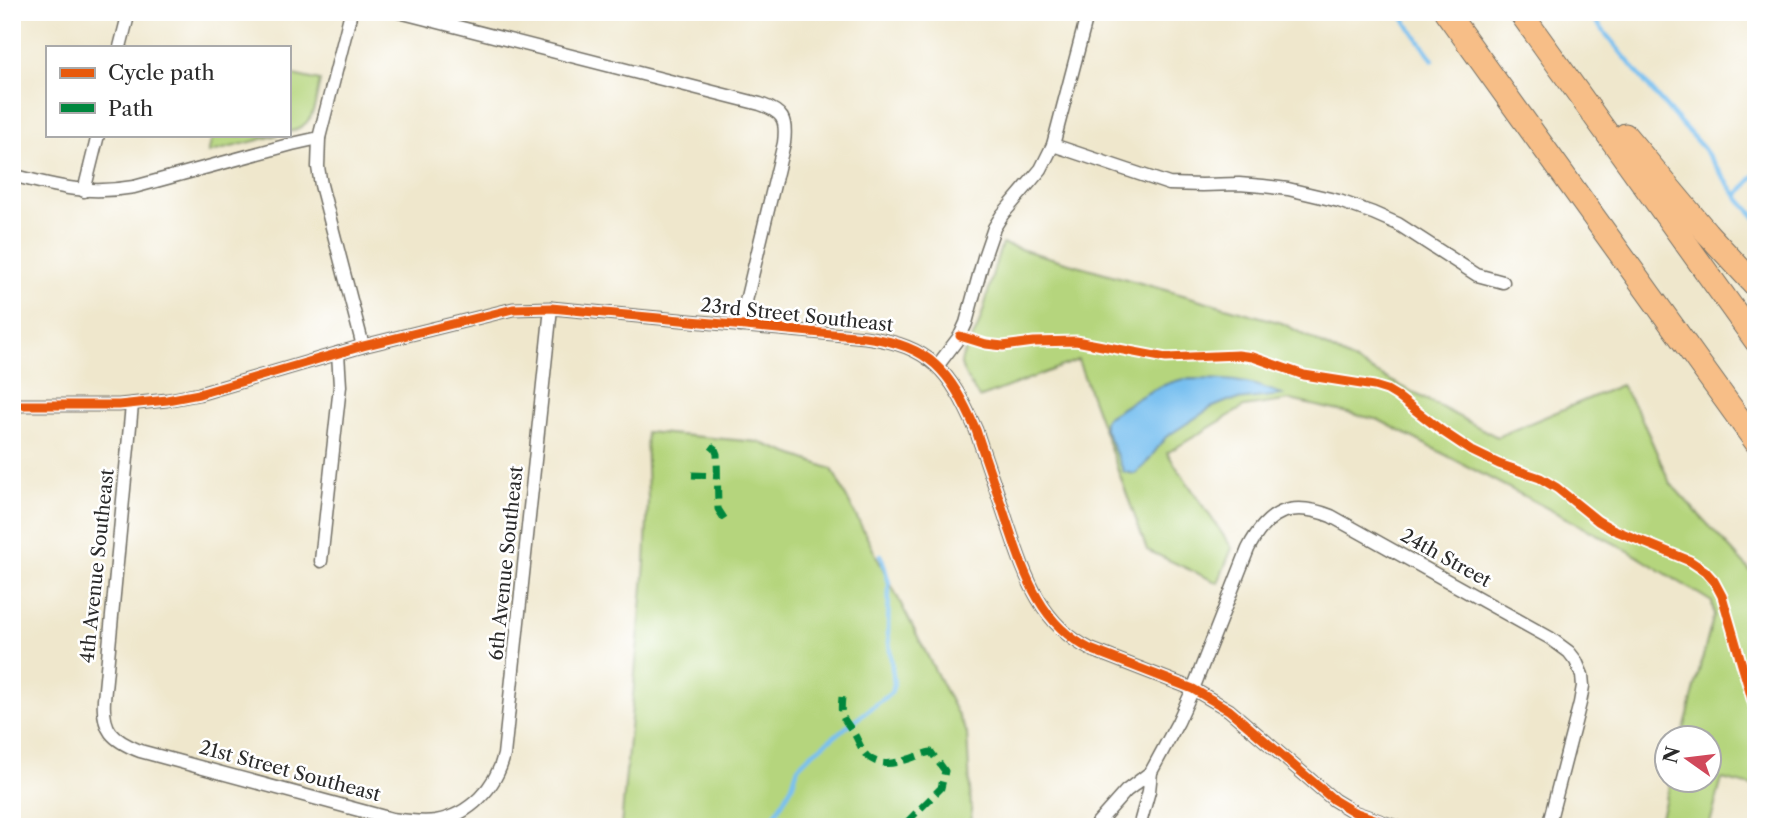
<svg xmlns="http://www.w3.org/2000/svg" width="1768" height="839" viewBox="0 0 1768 839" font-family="'Libre Caslon Text',serif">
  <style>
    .green { fill: #b5d57d; stroke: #708054; stroke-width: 2 }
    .water { fill: #78c0f0; stroke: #52768e; stroke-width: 2 }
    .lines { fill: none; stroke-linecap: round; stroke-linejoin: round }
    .stream { stroke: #78c0f0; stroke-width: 4.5 }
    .minor-casing { stroke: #706d63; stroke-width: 15 }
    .motorway-casing { stroke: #706d63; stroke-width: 25 }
    .minor { stroke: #fff; stroke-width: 12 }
    .motorway { stroke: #f7be87; stroke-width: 23 }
    .quiet { stroke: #00873e; stroke-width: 7; stroke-dasharray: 14 7; stroke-linecap: butt }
    .cycleway-casing { stroke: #fff; stroke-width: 13 }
    .cycleway { stroke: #e8590c; stroke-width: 9 }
    .labels { text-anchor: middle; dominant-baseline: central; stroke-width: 5; stroke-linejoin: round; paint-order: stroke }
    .street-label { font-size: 19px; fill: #2b2b2b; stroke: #fff }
  </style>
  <rect width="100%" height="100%" fill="#fff"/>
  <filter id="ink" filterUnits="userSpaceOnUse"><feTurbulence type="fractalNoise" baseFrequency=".0143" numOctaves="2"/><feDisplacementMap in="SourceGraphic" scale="14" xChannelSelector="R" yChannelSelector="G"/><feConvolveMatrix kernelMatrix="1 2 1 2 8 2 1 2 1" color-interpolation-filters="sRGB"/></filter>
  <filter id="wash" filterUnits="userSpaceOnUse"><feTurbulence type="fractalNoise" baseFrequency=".00686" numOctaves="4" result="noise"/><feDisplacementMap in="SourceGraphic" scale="28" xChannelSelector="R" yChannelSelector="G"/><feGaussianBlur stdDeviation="1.57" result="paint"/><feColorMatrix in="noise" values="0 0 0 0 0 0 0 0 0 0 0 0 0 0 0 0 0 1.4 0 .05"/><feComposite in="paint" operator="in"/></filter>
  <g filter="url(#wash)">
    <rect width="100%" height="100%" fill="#efe7cc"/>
    <g class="green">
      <path d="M289,74L320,81C314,106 316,125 289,132Z"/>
      <polygon points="213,135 278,135 208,153"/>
      <path d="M1002,244L1282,323L1497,437L1621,385L1640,415L1670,483L1756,577V787L1722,779L1709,827H1658L1671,780H1708V738L1682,737L1714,614L1712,602L1627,550L1379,420L1290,400L1244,407L1167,453L1232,548L1218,583L1147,550L1078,360L979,398C974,389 962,373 961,364C960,355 973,339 977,329C988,302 991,272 1002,244Z"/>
      <polygon points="646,432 758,442 832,469 967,733 972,827 621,827 645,564 648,501"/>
    </g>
    <path class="water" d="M1185,379C1221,379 1249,379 1282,395L1228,401L1211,408L1166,437L1144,466L1135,474L1124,472L1104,427V421L1107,417C1132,402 1156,384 1185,379Z"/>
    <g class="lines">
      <g class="stream">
        <polyline points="1399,12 1433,60"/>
        <polyline points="1588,12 1658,98 1703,148 1737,196 1756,218"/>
        <polyline points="1737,196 1756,174"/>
        <polyline points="768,827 792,786 798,767 810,755 891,693 894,684 888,633 889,583 881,555"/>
      </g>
    </g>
  </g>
  <g filter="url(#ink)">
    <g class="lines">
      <g class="minor-casing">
        <g id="minor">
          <polyline points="351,12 319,138 318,167 321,185 363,346"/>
          <path d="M399,12L760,104C783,112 787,119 784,143L740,326"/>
          <polyline points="120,47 129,12"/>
          <polyline points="1053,145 1169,184 1202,185 1239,184 1263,186 1288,189 1339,201 1373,213 1398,224 1477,275 1503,282"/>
          <path d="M12,175C57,187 87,195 134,187L292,144L319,138"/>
          <polyline points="84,191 98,135"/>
          <polyline points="938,365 960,336 966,323 984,257 994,228 1002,215 1041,169 1053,145 1088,12"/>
          <path d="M12,405H119L167,400L199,394L363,346L513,309L551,308L865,337C931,346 950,371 976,430C986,461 997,491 1007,522C1024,572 1039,624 1090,649L1193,689L1229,710L1334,800L1354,812L1397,827"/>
          <path d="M132,405L104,700C102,730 112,740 140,751L392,819C407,821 421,823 436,821C470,815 496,787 504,755L551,308"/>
          <polyline points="321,561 340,386 338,353"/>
          <polyline points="1094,827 1126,791 1151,772"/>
          <path d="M1139,827L1149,791L1151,772L1178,722L1193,689L1248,549C1267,511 1291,500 1331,516L1550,638L1569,652L1576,661L1582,675L1583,686L1580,703L1548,827"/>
        </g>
      </g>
      <g class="motorway-casing">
        <g id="motorway">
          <polyline points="1446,12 1756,442"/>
          <polyline points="1520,12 1756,341"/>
          <polyline points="1625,135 1707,233 1756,286"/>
        </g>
      </g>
      <use href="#minor" class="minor"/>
      <use href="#motorway" class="motorway"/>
      <g class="quiet">
        <polyline points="711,446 715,449 717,454 718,509 727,523"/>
        <polyline points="692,475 718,476"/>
        <path d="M842,697C840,718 842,715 853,732C858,739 861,750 867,756C886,773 911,756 931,752L945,771L941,788L902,827"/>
      </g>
      <g class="cycleway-casing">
        <g id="cycleway">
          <polyline points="960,336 986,344 1003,346 1034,342 1076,341 1166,358 1238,355 1253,357 1304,375 1374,386 1387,390 1397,396 1442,431 1472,451 1499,464 1540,478 1557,488 1598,521 1612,529 1690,561 1705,571 1714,581 1722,596 1756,713"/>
          <path d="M12,405H119L167,400L199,394L363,346L513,309L551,308L865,337C931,346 950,371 976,430C986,461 997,491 1007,522C1024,572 1039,624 1090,649L1193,689L1229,710L1334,800L1354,812L1397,827"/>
        </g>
      </g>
      <use href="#cycleway" class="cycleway"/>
    </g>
  </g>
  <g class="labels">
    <g class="street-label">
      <text transform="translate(797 315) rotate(6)">23rd Street Southeast</text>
      <text transform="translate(1446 558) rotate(29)">24th Street</text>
      <text transform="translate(506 563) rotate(-84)">6th Avenue Southeast</text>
      <text transform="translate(97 566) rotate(-84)">4th Avenue Southeast</text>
      <text transform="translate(290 771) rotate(15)">21st Street Southeast</text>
    </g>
  </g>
  <rect width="1768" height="839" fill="none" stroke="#fff" stroke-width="42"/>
  <rect x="46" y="46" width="245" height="91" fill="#ffffff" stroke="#aaaaaa" stroke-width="2"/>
  <rect x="60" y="68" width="35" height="10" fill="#e8590c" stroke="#aaaaaa" stroke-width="2"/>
  <text x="108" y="80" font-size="21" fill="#2b2b2b">Cycle path</text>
  <rect x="60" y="103" width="35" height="10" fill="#00873e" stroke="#aaaaaa" stroke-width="2"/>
  <text x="108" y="116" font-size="21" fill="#2b2b2b">Path</text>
  <g transform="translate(1688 759) rotate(284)"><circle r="33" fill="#ffffff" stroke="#aaaaaa" stroke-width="2"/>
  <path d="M0-5L12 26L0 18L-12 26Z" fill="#d1495b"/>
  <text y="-10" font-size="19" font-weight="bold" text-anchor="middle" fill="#2b2b2b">N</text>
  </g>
</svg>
